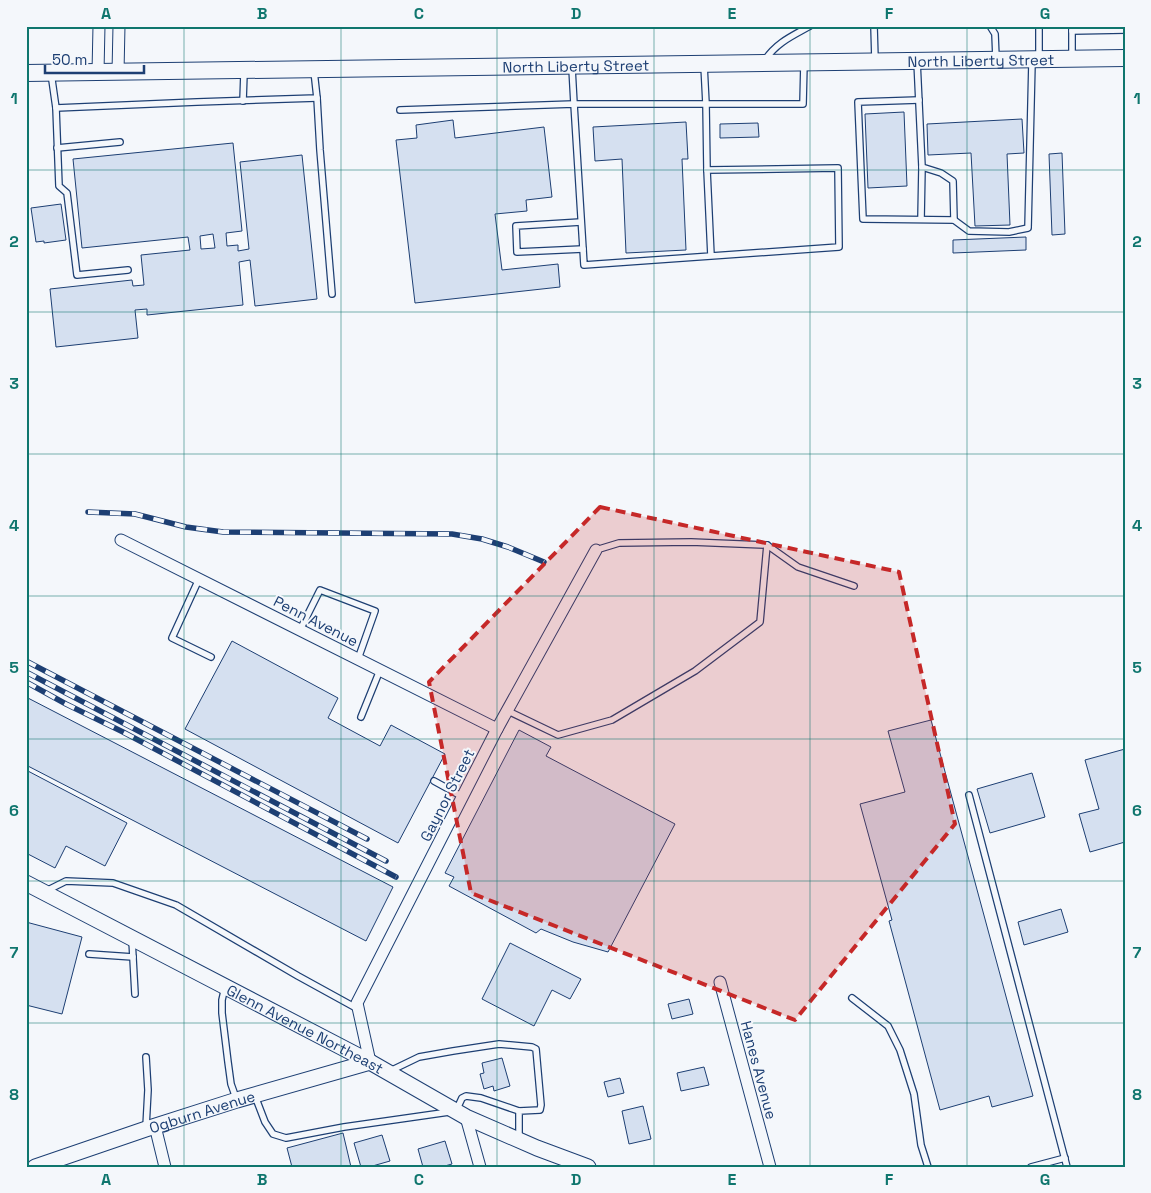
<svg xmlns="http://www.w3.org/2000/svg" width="1151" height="1193" viewBox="0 0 1151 1193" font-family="'Space Grotesk',sans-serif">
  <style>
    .building { fill: #d5e0f0; stroke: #1d3f73; fill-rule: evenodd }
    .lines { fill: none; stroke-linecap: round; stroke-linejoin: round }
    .service-casing { stroke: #1d3f73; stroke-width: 8 }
    .minor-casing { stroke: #1d3f73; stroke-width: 13 }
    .tertiary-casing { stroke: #1d3f73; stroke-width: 17 }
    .secondary-casing { stroke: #1d3f73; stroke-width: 18 }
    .service { stroke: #f4f7fb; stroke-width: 5.5 }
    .minor { stroke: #f4f7fb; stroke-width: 11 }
    .tertiary { stroke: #f4f7fb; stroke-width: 15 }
    .secondary { stroke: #f4f7fb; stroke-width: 16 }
    .rail-casing { stroke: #1d3f73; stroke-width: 5.5 }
    .rail { stroke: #f4f7fb; stroke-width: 4; stroke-dasharray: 11; stroke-linecap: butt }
    .marked { fill: #c62828; fill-opacity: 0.2; stroke: #c62828; stroke-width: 4; stroke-dasharray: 10 6; stroke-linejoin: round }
    .grid { fill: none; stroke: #0f766e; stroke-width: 1; stroke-opacity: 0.55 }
    .labels { text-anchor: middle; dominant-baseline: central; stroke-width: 4; stroke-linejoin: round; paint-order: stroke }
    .street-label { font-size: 15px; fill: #1d3f73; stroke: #f4f7fb }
    .neatline { fill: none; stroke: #0f766e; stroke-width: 2 }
    .grid-label { font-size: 16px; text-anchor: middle; font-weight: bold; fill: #0f766e }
  </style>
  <rect width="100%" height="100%" fill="#f4f7fb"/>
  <g class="building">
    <polygon points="904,112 907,186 868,188 865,114"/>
    <polygon points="1022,119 1024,153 1007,154 1010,225 975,226 971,153 928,155 927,124"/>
    <polygon points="453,120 455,138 544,127 552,197 526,200 527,211 495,214 502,270 558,264 560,287 415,303 396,140 417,138 416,125"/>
    <polygon points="686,122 688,159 682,159 686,250 626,253 622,159 595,161 593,127"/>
    <polygon points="758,123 759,137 720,138 720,124"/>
    <path d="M233,143L242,231L226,233L227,246L238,245V251L249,249L240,162L302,155L317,299L255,306L250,260L239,262L243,305L147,315V309L135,310L138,338L56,347L50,289L132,280L133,286L144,285L141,255L190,250L188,237L82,248L73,159ZM213,234L215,248L201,249L200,236Z"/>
    <polygon points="1062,153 1065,234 1052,235 1049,154"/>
    <polygon points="61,204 66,240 44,243 44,241 36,242 31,208"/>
    <polygon points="1026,237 1026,250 953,253 953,240"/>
    <polygon points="232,641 338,698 328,718 380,746 391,725 445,754 398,843 185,729"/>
    <polygon points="26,697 393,887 366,941 26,765"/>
    <polygon points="931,720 1033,1096 992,1107 989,1096 940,1110 889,921 892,920 860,804 905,792 888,731"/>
    <polygon points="519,730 551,747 546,756 675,824 608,952 573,942 541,929 536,933 449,886 454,877 445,873"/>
    <polygon points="1125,749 1125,842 1090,852 1079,814 1099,809 1085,760"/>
    <polygon points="26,770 127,823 105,866 66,846 55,868 26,853"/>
    <polygon points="1032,773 1045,817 990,833 977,789"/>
    <polygon points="1061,909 1068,932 1024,945 1018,922"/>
    <polygon points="26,922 82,937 62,1014 26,1005"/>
    <polygon points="510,943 581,979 570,999 552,990 534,1026 482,999"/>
    <polygon points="689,999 693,1014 672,1019 668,1004"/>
    <polygon points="502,1058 510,1086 494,1091 493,1086 484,1089 480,1074 484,1073 482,1063"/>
    <polygon points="704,1067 709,1085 681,1091 677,1073"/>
    <polygon points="620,1078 624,1093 608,1097 604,1082"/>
    <polygon points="643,1106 651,1139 629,1144 622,1111"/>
    <polygon points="343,1133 351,1167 292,1167 287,1148"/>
    <polygon points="382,1135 390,1161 369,1167 361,1167 354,1143"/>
    <polygon points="445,1141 452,1164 441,1167 423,1167 418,1149"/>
  </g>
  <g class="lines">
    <g class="service-casing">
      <g id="service">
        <polyline points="874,26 875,60"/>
        <polyline points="990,26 995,34 996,58"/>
        <polyline points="1072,31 1125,30"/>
        <polyline points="1039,57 1039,26"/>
        <polyline points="1072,57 1072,26"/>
        <path d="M765,60C776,43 792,36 810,26"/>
        <polyline points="917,61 922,167 941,173 953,181 954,220 969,231 1009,232 1028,228 1032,62"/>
        <polyline points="704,65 706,104 803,104 804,63"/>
        <polyline points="572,68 574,104 706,104 707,170"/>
        <polyline points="51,73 56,108 197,102 317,98 314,71"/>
        <polyline points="317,98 320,150 332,294"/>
        <polyline points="919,100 858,102 863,219 954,220"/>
        <polyline points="243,101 244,73"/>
        <polyline points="56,108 59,186 67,193 77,275 128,270"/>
        <polyline points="400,110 574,104 584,265 839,247 838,168 707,170 711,256"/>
        <polyline points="57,148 120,142"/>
        <polyline points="921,219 922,167"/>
        <polyline points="581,222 516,226 517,252 583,249"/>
        <polyline points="596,550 619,543 691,542 767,545 798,567 854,586"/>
        <polyline points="199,579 172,638 211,657"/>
        <polyline points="300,630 320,590 375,611 358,659"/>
        <polyline points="508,711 558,735 612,720 695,671 760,622 767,545"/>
        <polyline points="361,717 380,670"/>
        <polyline points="434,781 463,797"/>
        <polyline points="969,795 1067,1167"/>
        <polyline points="46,891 66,881 113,883 176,905 298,976 358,1009"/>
        <polyline points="132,940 135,994"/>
        <polyline points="89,954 133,957"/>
        <polyline points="225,987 222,1000 222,1013 228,1062 231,1084 236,1098"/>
        <polyline points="852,998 888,1026 900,1050 914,1094 921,1145 928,1167"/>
        <polyline points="146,1057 148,1090 146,1127"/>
        <polyline points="390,1071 419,1057 453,1051 499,1044 532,1047 536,1049 541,1105 540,1110 519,1111 519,1138"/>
        <polyline points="255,1096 265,1122 273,1134 286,1138 344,1127 456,1111 462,1098 466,1096 481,1098 519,1111"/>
        <polyline points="1031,1167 1065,1158"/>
      </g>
    </g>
    <g class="minor-casing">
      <g id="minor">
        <polyline points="98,72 99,26"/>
        <polyline points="118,72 119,26"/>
        <polyline points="121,540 497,729"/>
        <polyline points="720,982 770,1167"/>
        <polyline points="370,1062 357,1003 497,729 596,550"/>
        <polyline points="466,1117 480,1167"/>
        <polyline points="155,1126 165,1167"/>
      </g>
    </g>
    <g class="tertiary-casing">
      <g id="tertiary">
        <path id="s1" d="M26,883L370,1062L466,1117L537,1148L588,1167"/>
        <path id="s2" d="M35,1167L146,1129L237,1100L370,1062"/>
      </g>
    </g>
    <g class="secondary-casing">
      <g id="secondary">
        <path id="s3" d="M26,73L1125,58"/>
      </g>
    </g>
    <use href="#service" class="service"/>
    <use href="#minor" class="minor"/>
    <use href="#tertiary" class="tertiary"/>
    <use href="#secondary" class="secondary"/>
    <g class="rail-casing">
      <g id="rail">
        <polyline points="88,512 135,514 186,527 223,532 452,534 482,539 508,547 544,562"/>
        <polyline points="26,661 367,839"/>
        <polyline points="26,672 386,861"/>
        <polyline points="26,682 66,704 123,732 396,877"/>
      </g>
    </g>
    <use href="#rail" class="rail"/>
  </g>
  <path class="marked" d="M600,507L899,572L955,824L795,1020L471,893L429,682Z"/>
  <path class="grid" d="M184,26V1167M341,26V1167M497,26V1167M654,26V1167M810,26V1167M967,26V1167M26,170H1125M26,312H1125M26,454H1125M26,596H1125M26,739H1125M26,881H1125M26,1023H1125"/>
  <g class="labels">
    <g class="street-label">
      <text stroke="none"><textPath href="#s3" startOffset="955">North Liberty Street</textPath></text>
      <text stroke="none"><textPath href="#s3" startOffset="550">North Liberty Street</textPath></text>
      <text transform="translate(316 621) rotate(27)">Penn Avenue</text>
      <text transform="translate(447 795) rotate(-63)">Gaynor Street</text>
      <text stroke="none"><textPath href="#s1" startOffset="315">Glenn Avenue Northeast</textPath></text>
      <text transform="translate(759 1070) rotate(75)">Hanes Avenue</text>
      <text stroke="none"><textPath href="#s2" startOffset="176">Ogburn Avenue</textPath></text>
    </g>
  </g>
  <rect width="1151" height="1193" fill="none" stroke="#f4f7fb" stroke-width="55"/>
  <path d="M45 65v8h99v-8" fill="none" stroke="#1d3f73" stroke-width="2.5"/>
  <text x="52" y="65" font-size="15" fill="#1d3f73" stroke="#f4f7fb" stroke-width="4" paint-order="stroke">50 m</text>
  <rect x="28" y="28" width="1096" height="1138" class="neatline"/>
  <g class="grid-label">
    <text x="106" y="19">A</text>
    <text x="262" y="19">B</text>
    <text x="419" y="19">C</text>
    <text x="576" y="19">D</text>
    <text x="732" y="19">E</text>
    <text x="889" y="19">F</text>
    <text x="1045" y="19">G</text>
    <text x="14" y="104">1</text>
    <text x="1137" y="104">1</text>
    <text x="14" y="247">2</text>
    <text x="1137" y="247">2</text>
    <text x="14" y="389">3</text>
    <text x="1137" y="389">3</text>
    <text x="14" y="531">4</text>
    <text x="1137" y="531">4</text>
    <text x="14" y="673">5</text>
    <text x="1137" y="673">5</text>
    <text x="14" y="816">6</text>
    <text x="1137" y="816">6</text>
    <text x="14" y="958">7</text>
    <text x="1137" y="958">7</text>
    <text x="14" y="1100">8</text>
    <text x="1137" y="1100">8</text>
    <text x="106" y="1185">A</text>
    <text x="262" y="1185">B</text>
    <text x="419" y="1185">C</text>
    <text x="576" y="1185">D</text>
    <text x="732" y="1185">E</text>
    <text x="889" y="1185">F</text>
    <text x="1045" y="1185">G</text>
  </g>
</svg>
